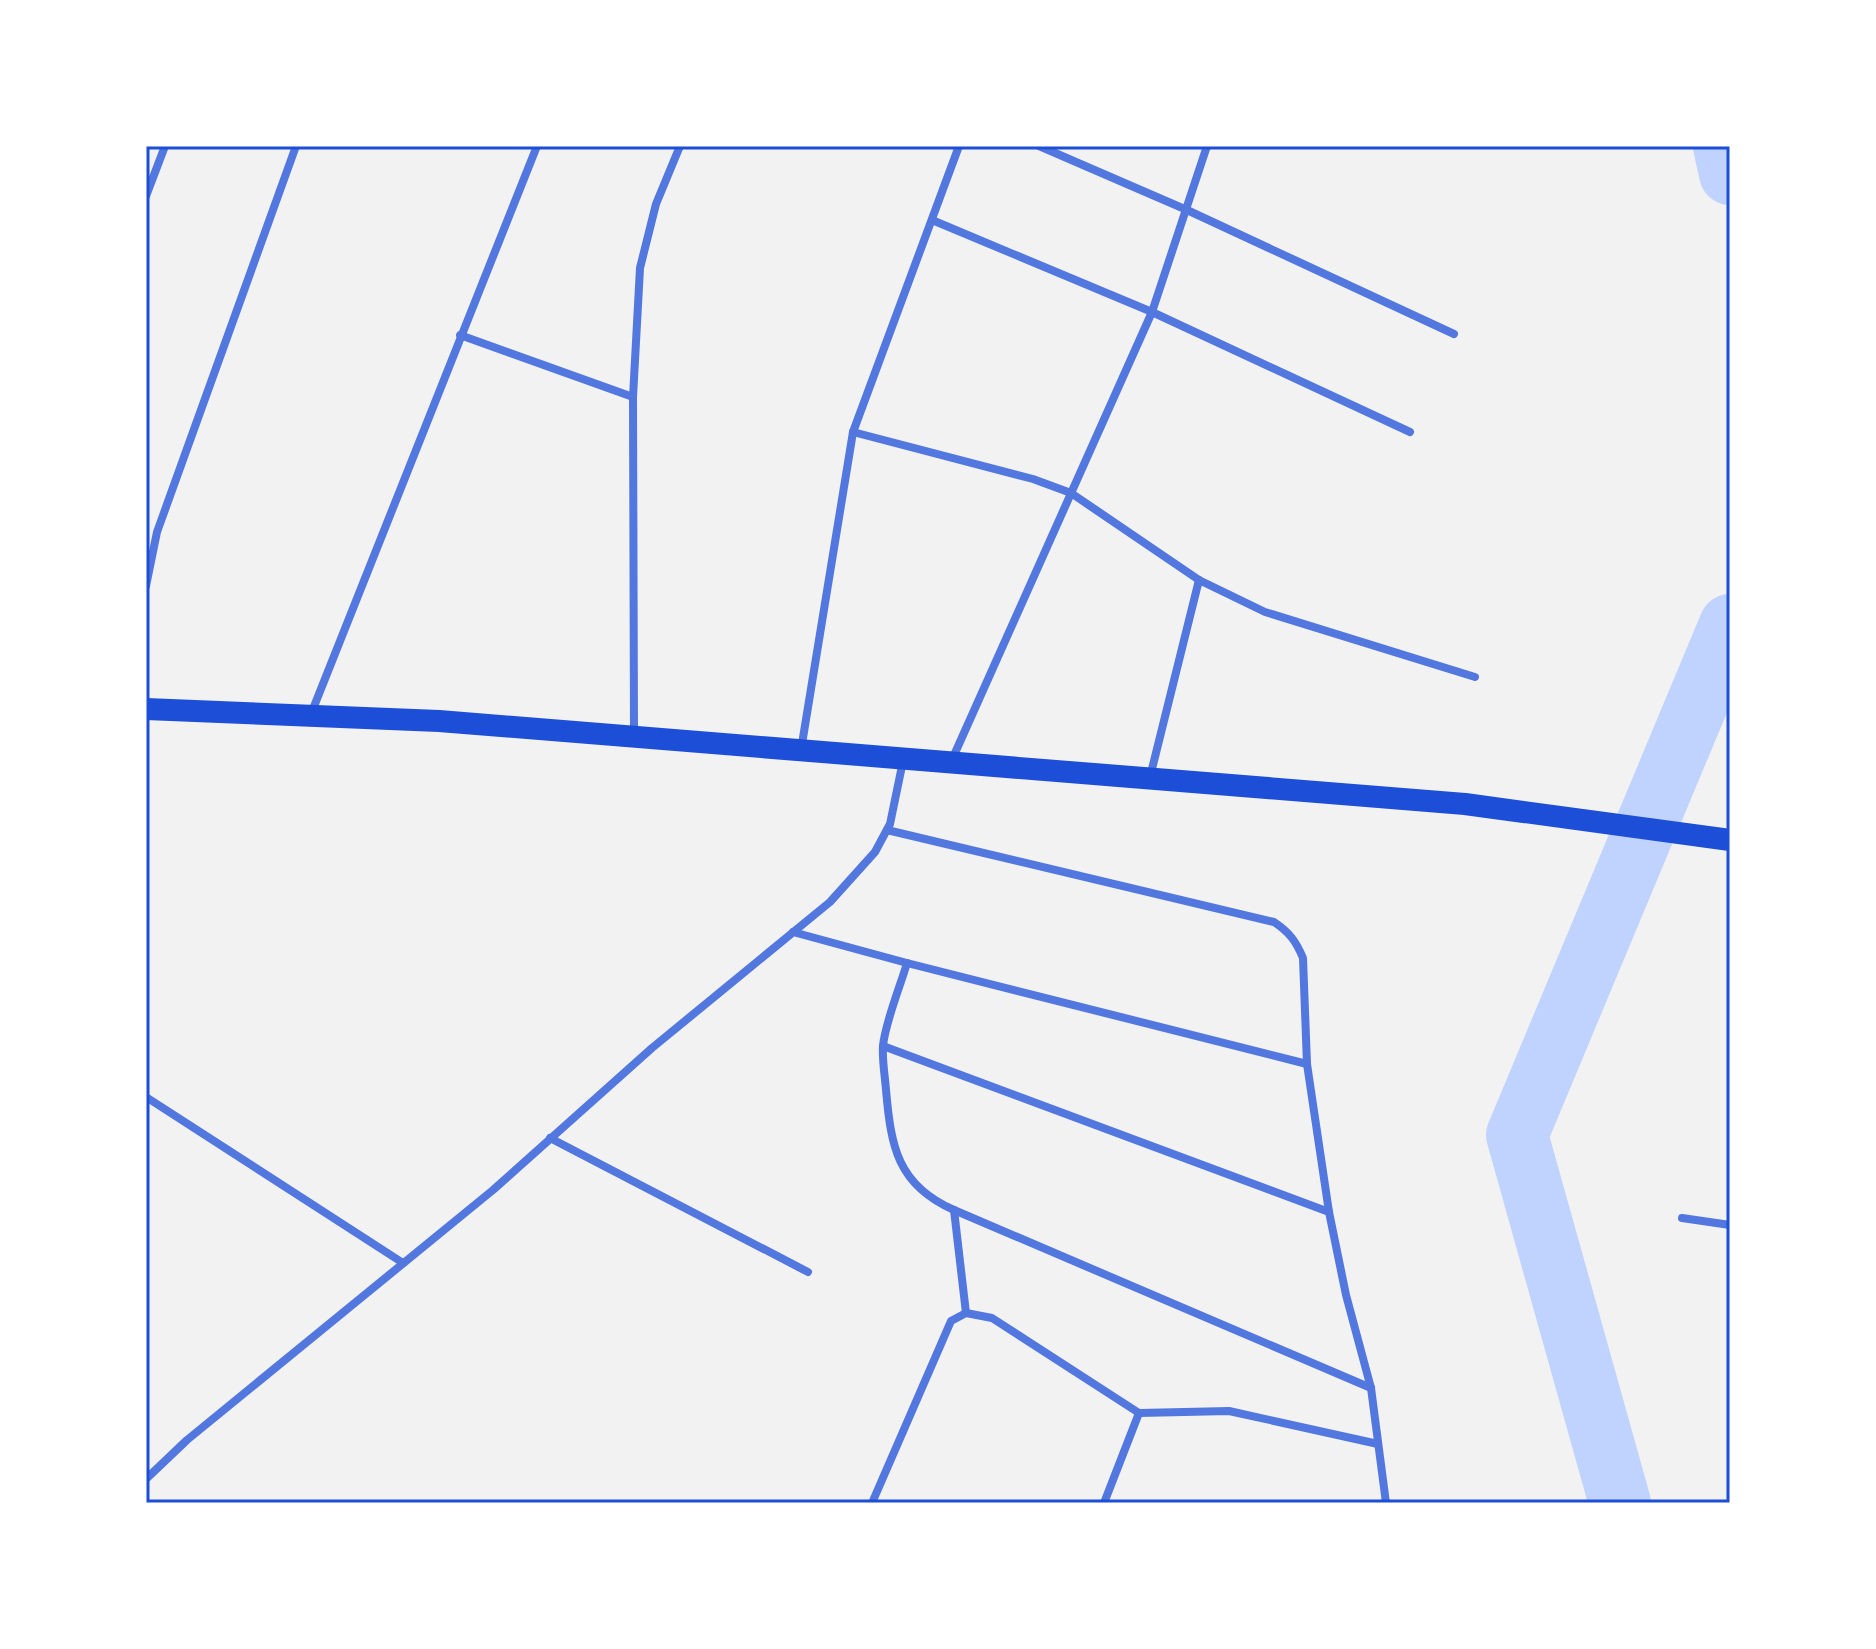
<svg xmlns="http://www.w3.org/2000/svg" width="1876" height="1649" viewBox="0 0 1876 1649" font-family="'Open Sans',sans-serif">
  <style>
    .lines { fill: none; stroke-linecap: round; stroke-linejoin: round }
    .river { stroke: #bfd3fe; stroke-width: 62 }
    .minor { stroke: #5277de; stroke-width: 8 }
    .trunk { stroke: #1d4ed8; stroke-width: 22 }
    .neatline { fill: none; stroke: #1d4ed8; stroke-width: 3 }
  </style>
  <rect width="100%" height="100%" fill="#f2f2f2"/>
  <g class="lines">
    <g class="river">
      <polyline points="1724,146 1730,174"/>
      <polyline points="1620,1503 1517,1135 1730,625"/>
    </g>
    <g class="minor">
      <polyline points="1039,146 1187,210 1454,334"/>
      <polyline points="146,196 165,146"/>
      <polyline points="932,220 1152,312 1410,432"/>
      <polyline points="460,335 633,397"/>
      <polyline points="853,432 1033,479 1071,493 1199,580 1265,612 1475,677"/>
      <polyline points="146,586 157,532 296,146"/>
      <polyline points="311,714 537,146"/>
      <polyline points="634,734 633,397 640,268 656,204 680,146"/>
      <polyline points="801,750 853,432 959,146"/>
      <polyline points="951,762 1152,312 1207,146"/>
      <polyline points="1150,777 1199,580"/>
      <path d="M887,830L1274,922C1289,932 1296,941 1303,958L1307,1064L1329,1212L1346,1295L1371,1388L1386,1503"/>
      <polyline points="793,932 907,963 1307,1064"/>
      <path d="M907,963C900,987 885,1023 883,1046C882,1060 885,1076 886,1090C891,1146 897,1185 954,1210L1371,1388"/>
      <polyline points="883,1046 1329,1212"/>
      <polyline points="146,1097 403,1263"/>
      <polyline points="550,1138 808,1272"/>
      <polyline points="954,1210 966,1313"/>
      <polyline points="1682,1218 1730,1225"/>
      <polyline points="146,1479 187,1440 493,1190 652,1048 830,902 875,852 890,824 903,761"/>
      <polyline points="872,1503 951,1321 966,1313 992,1318 1139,1413 1229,1411 1378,1444"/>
      <polyline points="1104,1503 1139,1413"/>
    </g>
    <polyline class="trunk" points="146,709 439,721 1465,804 1730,840"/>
  </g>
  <rect width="1876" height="1649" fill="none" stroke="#ffffff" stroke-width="296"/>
  <rect x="148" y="148" width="1580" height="1353" class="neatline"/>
</svg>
